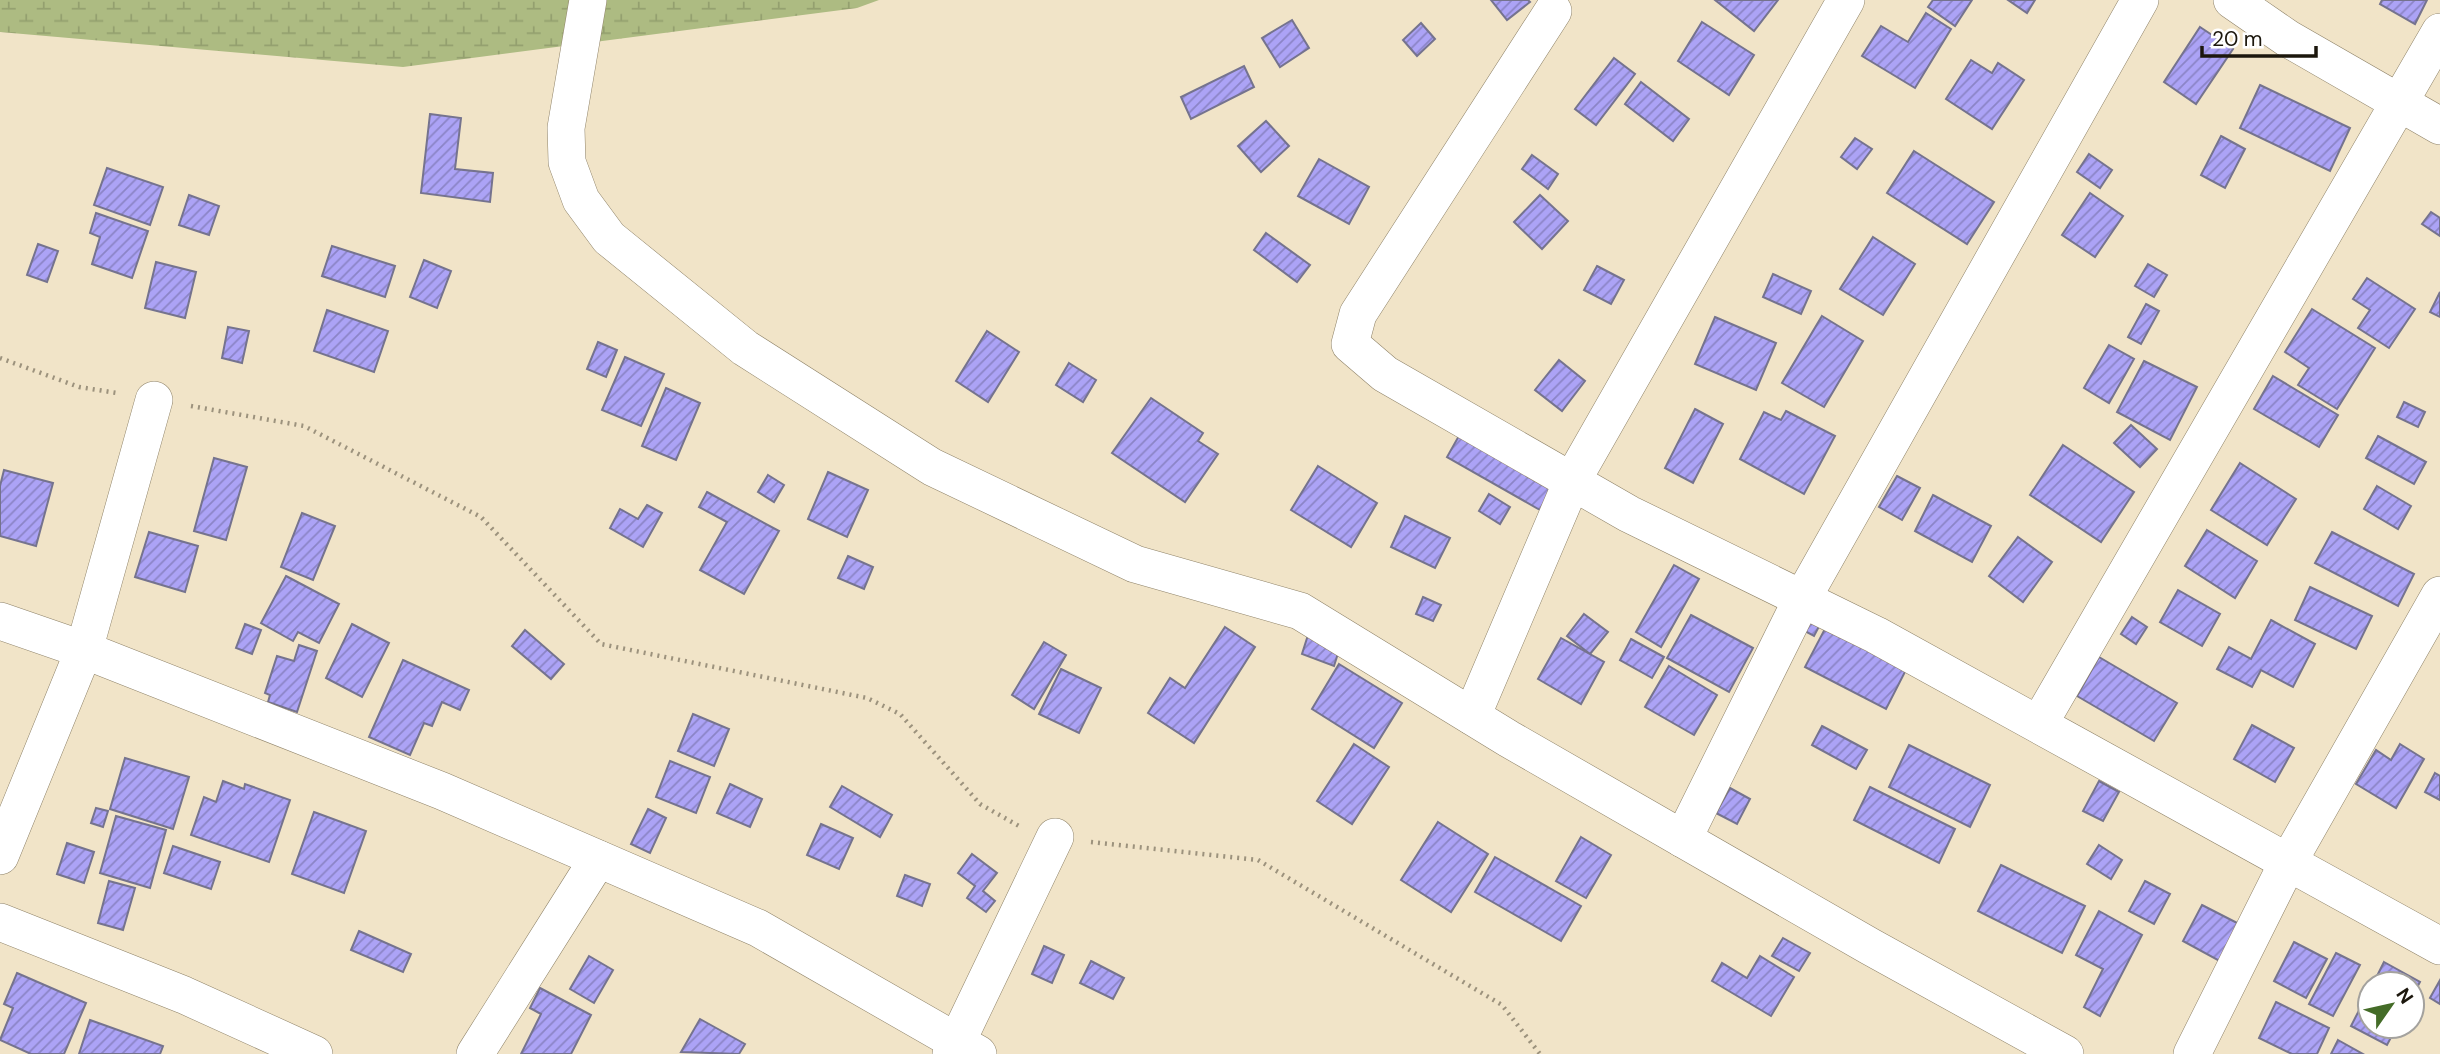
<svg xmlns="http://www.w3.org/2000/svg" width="2440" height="1054" viewBox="0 0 2440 1054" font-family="'DM Sans',sans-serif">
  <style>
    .wetland { fill: url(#wetland-marsh) }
    .building { fill: url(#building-hatch); stroke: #75738e; stroke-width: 2 }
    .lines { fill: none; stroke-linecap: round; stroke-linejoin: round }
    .street-casing { stroke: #8f8369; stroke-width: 38 }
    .path { stroke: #9c927d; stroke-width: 4.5; stroke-dasharray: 2 5; stroke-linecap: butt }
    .street { stroke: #fff; stroke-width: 37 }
  </style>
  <defs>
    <pattern id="wetland-marsh" width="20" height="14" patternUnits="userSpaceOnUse" patternTransform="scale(1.75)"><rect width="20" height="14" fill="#adbb82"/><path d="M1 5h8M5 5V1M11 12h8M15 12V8" fill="none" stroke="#94a06f"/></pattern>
    <pattern id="building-hatch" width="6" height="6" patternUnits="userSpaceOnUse" patternTransform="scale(1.75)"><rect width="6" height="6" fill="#aca3f6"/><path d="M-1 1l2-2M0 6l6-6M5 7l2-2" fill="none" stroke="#8b84c6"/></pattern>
  </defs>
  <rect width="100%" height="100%" fill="#f1e4c8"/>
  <polygon class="wetland" points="0,0 879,0 857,8 403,67 0,32"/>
  <g class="building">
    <polygon points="1491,0 1528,0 1530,2 1507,20"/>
    <polygon points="1715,0 1778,0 1754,31"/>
    <polygon points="1933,0 1972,0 1955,26 1928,7"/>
    <polygon points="2008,0 2035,0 2027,13"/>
    <polygon points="2382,0 2427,0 2415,24 2380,4"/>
    <polygon points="1926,13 1951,29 1915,88 1862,56 1881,26 1908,42"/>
    <polygon points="1292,20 1309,48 1280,67 1262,38"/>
    <polygon points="1702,22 1754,55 1729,95 1678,61"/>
    <polygon points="1421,23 1435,39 1417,56 1403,40"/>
    <polygon points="2200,27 2233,49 2196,104 2164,82"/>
    <polygon points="1614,58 1635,74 1596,125 1575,109"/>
    <polygon points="1971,60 1992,73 1998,63 2024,80 1992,129 1946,99"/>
    <polygon points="1244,66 1254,87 1191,119 1181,97"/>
    <polygon points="1641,82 1689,119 1673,141 1625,104"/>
    <polygon points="2260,85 2350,128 2330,171 2240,128"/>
    <polygon points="430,114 461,118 455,169 493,173 490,202 421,193"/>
    <polygon points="1266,121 1289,146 1261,172 1238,146"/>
    <polygon points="2221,136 2245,149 2225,188 2201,175"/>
    <polygon points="1855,138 1872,149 1857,169 1841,157"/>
    <polygon points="1914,151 1994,202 1967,244 1887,193"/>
    <polygon points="2089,154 2112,170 2100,188 2077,172"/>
    <polygon points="1532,155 1558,174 1548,189 1522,169"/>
    <polygon points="1319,159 1369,187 1349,224 1298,196"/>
    <polygon points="107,168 163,187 150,225 94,205"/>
    <polygon points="2090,193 2123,216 2095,257 2062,235"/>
    <polygon points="189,195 219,206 209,235 179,225"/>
    <polygon points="1540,195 1568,221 1542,249 1514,222"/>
    <polygon points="2431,212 2440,218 2440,236 2422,224"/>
    <polygon points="96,213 148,231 132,278 92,264 100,237 90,233"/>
    <polygon points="1266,233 1310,265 1297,282 1254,250"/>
    <polygon points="1873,237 1915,264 1883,315 1840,289"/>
    <polygon points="38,244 58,251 47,282 27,275"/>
    <polygon points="332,246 395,266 385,297 322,276"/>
    <polygon points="424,260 451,271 437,308 410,297"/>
    <polygon points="156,262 196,272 185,318 145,308"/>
    <polygon points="2148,264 2167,275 2154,297 2135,286"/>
    <polygon points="1597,266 1624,280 1611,304 1584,290"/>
    <polygon points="1773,274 1811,291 1801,314 1763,297"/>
    <polygon points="2367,278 2415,309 2389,348 2358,328 2370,310 2353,299"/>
    <polygon points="2440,292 2440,317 2430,312"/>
    <polygon points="2146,304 2159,311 2141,344 2128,337"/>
    <polygon points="2312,309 2375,348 2337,409 2298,385 2309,368 2285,352"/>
    <polygon points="327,310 388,331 374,372 314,351"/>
    <polygon points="1822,316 1863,341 1824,407 1782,383"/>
    <polygon points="1715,317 1776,343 1756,390 1695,364"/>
    <polygon points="228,327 249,331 242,363 222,358"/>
    <polygon points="987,331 1019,352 988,402 956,381"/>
    <polygon points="598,342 617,350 606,377 587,369"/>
    <polygon points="2109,345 2134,359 2109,403 2084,388"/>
    <polygon points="625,357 664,374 641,426 602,410"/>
    <polygon points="1559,360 1585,381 1562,411 1535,390"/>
    <polygon points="2144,361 2197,387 2170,440 2117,412"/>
    <polygon points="1069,363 1096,380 1083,402 1056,385"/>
    <polygon points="2273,376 2338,415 2319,447 2254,409"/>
    <polygon points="666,388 700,403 676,460 642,446"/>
    <polygon points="1151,398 1203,433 1198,441 1218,454 1185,502 1112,453"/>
    <polygon points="2404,402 2425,412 2418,427 2397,417"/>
    <polygon points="1695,409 1723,424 1693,483 1665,468"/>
    <polygon points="1786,411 1835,436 1804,494 1740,459 1764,412 1781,420"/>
    <polygon points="1465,425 1558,478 1540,510 1447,457"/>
    <polygon points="2131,425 2157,449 2140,467 2114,443"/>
    <polygon points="2378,436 2426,462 2414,484 2366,458"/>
    <polygon points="2063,445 2134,492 2101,542 2030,495"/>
    <polygon points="214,458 247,467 226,540 194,531"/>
    <polygon points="2240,463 2296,499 2267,545 2211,510"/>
    <polygon points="1318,466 1377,503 1351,547 1291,510"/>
    <polygon points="4,470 53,483 36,546 0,536 0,486"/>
    <polygon points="828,472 868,490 847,537 808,519"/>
    <polygon points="768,475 784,485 774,502 758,492"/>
    <polygon points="1897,476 1920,488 1902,520 1879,507"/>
    <polygon points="2377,486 2411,506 2398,529 2364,509"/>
    <polygon points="707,492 779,531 744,594 700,570 727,522 699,507"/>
    <polygon points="1489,494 1510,507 1500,524 1479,511"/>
    <polygon points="1933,495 1991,526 1972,562 1915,531"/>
    <polygon points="647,505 662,513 643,547 610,528 620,509 638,519"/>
    <polygon points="302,513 335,526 313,580 281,567"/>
    <polygon points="1405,516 1450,538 1435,568 1391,547"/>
    <polygon points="2207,530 2257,561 2235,598 2185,566"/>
    <polygon points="149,532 198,546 185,592 135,577"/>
    <polygon points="2332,532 2414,574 2398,606 2315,563"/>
    <polygon points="2018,537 2052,562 2023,602 1989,576"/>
    <polygon points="848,556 873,567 864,589 838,578"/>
    <polygon points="1674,565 1699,579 1661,647 1636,632"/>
    <polygon points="286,576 339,604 319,643 298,632 293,641 261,623"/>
    <polygon points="2310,587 2372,616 2356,649 2295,620"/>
    <polygon points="2178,590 2220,614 2202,646 2160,622"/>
    <polygon points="1423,597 1441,605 1433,621 1416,614"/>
    <polygon points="1813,611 1824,617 1814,636 1803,630"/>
    <polygon points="1584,614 1608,632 1590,654 1567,636"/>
    <polygon points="1691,615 1753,648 1729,692 1667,658"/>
    <polygon points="2132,617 2147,627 2136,644 2121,634"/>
    <polygon points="2271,620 2315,644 2293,687 2261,670 2252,687 2217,669 2229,647 2251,659"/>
    <polygon points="1828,623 1908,666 1886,709 1805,667"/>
    <polygon points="245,624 261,630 252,654 236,648"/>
    <polygon points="352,624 389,643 362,697 326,678"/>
    <polygon points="1225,627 1255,647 1194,743 1148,713 1170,678 1185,688"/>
    <polygon points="525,630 564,664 551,679 512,646"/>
    <polygon points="1308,635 1340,647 1334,666 1302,654"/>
    <polygon points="1561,638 1604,662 1581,704 1538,679"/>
    <polygon points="1631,639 1664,657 1652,678 1620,660"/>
    <polygon points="1044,642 1066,655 1034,709 1012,695"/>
    <polygon points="299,645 317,651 297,712 268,702 270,695 265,693 277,656 294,661"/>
    <polygon points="2099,657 2177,703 2154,741 2077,696"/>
    <polygon points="403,660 469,690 460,710 442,702 432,726 424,723 410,755 369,737"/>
    <polygon points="1339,664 1402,703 1374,748 1312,709"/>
    <polygon points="1669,666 1717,695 1694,735 1645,707"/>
    <polygon points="1061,669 1101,688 1079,733 1039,714"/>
    <polygon points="693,714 729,729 714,766 678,751"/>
    <polygon points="2252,725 2294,748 2275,782 2234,759"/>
    <polygon points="1822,726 1867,750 1856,769 1812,745"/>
    <polygon points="1354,744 1389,767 1352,824 1317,801"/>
    <polygon points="2400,744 2424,759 2396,808 2356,784 2376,750 2391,760"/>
    <polygon points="1909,745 1990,785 1970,827 1889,787"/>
    <polygon points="125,758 189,777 173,829 110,809"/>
    <polygon points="670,761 710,777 696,813 656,797"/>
    <polygon points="2435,773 2440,776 2440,800 2425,792"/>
    <polygon points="223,781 244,789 245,784 290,800 269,862 191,835 204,797 216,802"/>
    <polygon points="2099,781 2119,792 2103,821 2083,811"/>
    <polygon points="730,784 762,799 750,827 717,813"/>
    <polygon points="842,786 892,815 880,837 830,807"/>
    <polygon points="1870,787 1955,829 1939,863 1854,820"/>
    <polygon points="1730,788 1750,799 1737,824 1716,813"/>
    <polygon points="96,808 108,811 103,827 91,823"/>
    <polygon points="648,809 666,818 650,853 631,844"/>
    <polygon points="314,812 366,831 344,893 292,874"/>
    <polygon points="116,816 166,830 150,888 100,873"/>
    <polygon points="1438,822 1488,854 1451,912 1401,880"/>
    <polygon points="821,824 853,838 839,869 807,855"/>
    <polygon points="1581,837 1611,855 1586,898 1556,881"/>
    <polygon points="67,843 94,852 84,883 57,874"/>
    <polygon points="2099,845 2122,860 2111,879 2087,864"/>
    <polygon points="173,846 220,862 211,889 164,873"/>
    <polygon points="972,854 997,873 983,891 995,901 986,912 967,898 975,886 958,873"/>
    <polygon points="1495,857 1581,906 1561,941 1475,892"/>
    <polygon points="2001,865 2085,906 2062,953 1978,911"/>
    <polygon points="905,875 930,884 922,906 897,896"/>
    <polygon points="109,881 135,888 123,930 98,923"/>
    <polygon points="2145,881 2170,894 2154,924 2129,911"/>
    <polygon points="2202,905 2245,927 2225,964 2183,941"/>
    <polygon points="2099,911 2142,935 2100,1016 2084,1007 2103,969 2076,955"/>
    <polygon points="359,931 411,954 403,972 351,950"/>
    <polygon points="1783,938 1810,953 1799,971 1772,956"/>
    <polygon points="2294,942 2327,959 2306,998 2274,981"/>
    <polygon points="1044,946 1064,955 1052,983 1032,974"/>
    <polygon points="2336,953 2360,965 2333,1016 2309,1004"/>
    <polygon points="589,956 613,970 594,1003 570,989"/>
    <polygon points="1760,956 1794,977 1771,1016 1712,981 1722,963 1747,978"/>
    <polygon points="1091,961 1124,978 1113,999 1080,983"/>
    <polygon points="2384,962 2420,982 2412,997 2412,984 2373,984"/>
    <polygon points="17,973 86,1003 64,1054 31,1054 0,1040 13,1008 4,1004"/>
    <polygon points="2440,980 2440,1004 2430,998"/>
    <polygon points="540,988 591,1015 571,1054 521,1054 541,1014 530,1008"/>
    <polygon points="2370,989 2370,1026 2397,1026 2387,1045 2351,1026"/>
    <polygon points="2276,1002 2329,1028 2317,1054 2292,1054 2259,1038"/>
    <polygon points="700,1019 745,1044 739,1054 681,1052"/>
    <polygon points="90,1020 163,1046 160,1054 79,1054"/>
    <polygon points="2338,1040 2363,1054 2331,1054"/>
  </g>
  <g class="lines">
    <g class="street-casing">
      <g id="street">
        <polyline points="588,0 566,128 567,162 581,200 609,238 745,348 932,467 1135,564 1300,611 1509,739 1871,947 2065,1054"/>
        <polyline points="2232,0 2287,38 2440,126"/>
        <polyline points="1553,11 1358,314 1350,344 1385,374 1629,514 1876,635 2440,946"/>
        <polyline points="0,621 84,650 442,791 758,928 978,1054"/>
        <polyline points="1472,716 1573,479 1846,0"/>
        <polyline points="2039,724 2440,32"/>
        <polyline points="1683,839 1802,599 2140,0"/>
        <polyline points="0,856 84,650 154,400"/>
        <polyline points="0,922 184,995 314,1054"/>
        <polyline points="475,1054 598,859"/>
        <polyline points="951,1054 1055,837"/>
        <polyline points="2192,1054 2287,864 2440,595"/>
      </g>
    </g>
    <g class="path">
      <polyline points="0,358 79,387 117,393"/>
      <polyline points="191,406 304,426 481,517 601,644 867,698 900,714 980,804 1019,826"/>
      <polyline points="1091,842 1258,860 1502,1005 1540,1054"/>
    </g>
    <use href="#street" class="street"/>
  </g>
  <g transform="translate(2391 1005) rotate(56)"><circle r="33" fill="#ffffff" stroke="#a4a29e" stroke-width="2"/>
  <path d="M0-5L12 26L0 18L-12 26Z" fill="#446c28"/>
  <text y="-10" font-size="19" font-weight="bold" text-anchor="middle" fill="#1c170d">N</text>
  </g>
  <path d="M2202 46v10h114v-10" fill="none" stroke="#1c170d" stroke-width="3.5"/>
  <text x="2212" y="46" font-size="21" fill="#1c170d" stroke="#ffffff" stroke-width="5" paint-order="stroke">20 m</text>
</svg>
